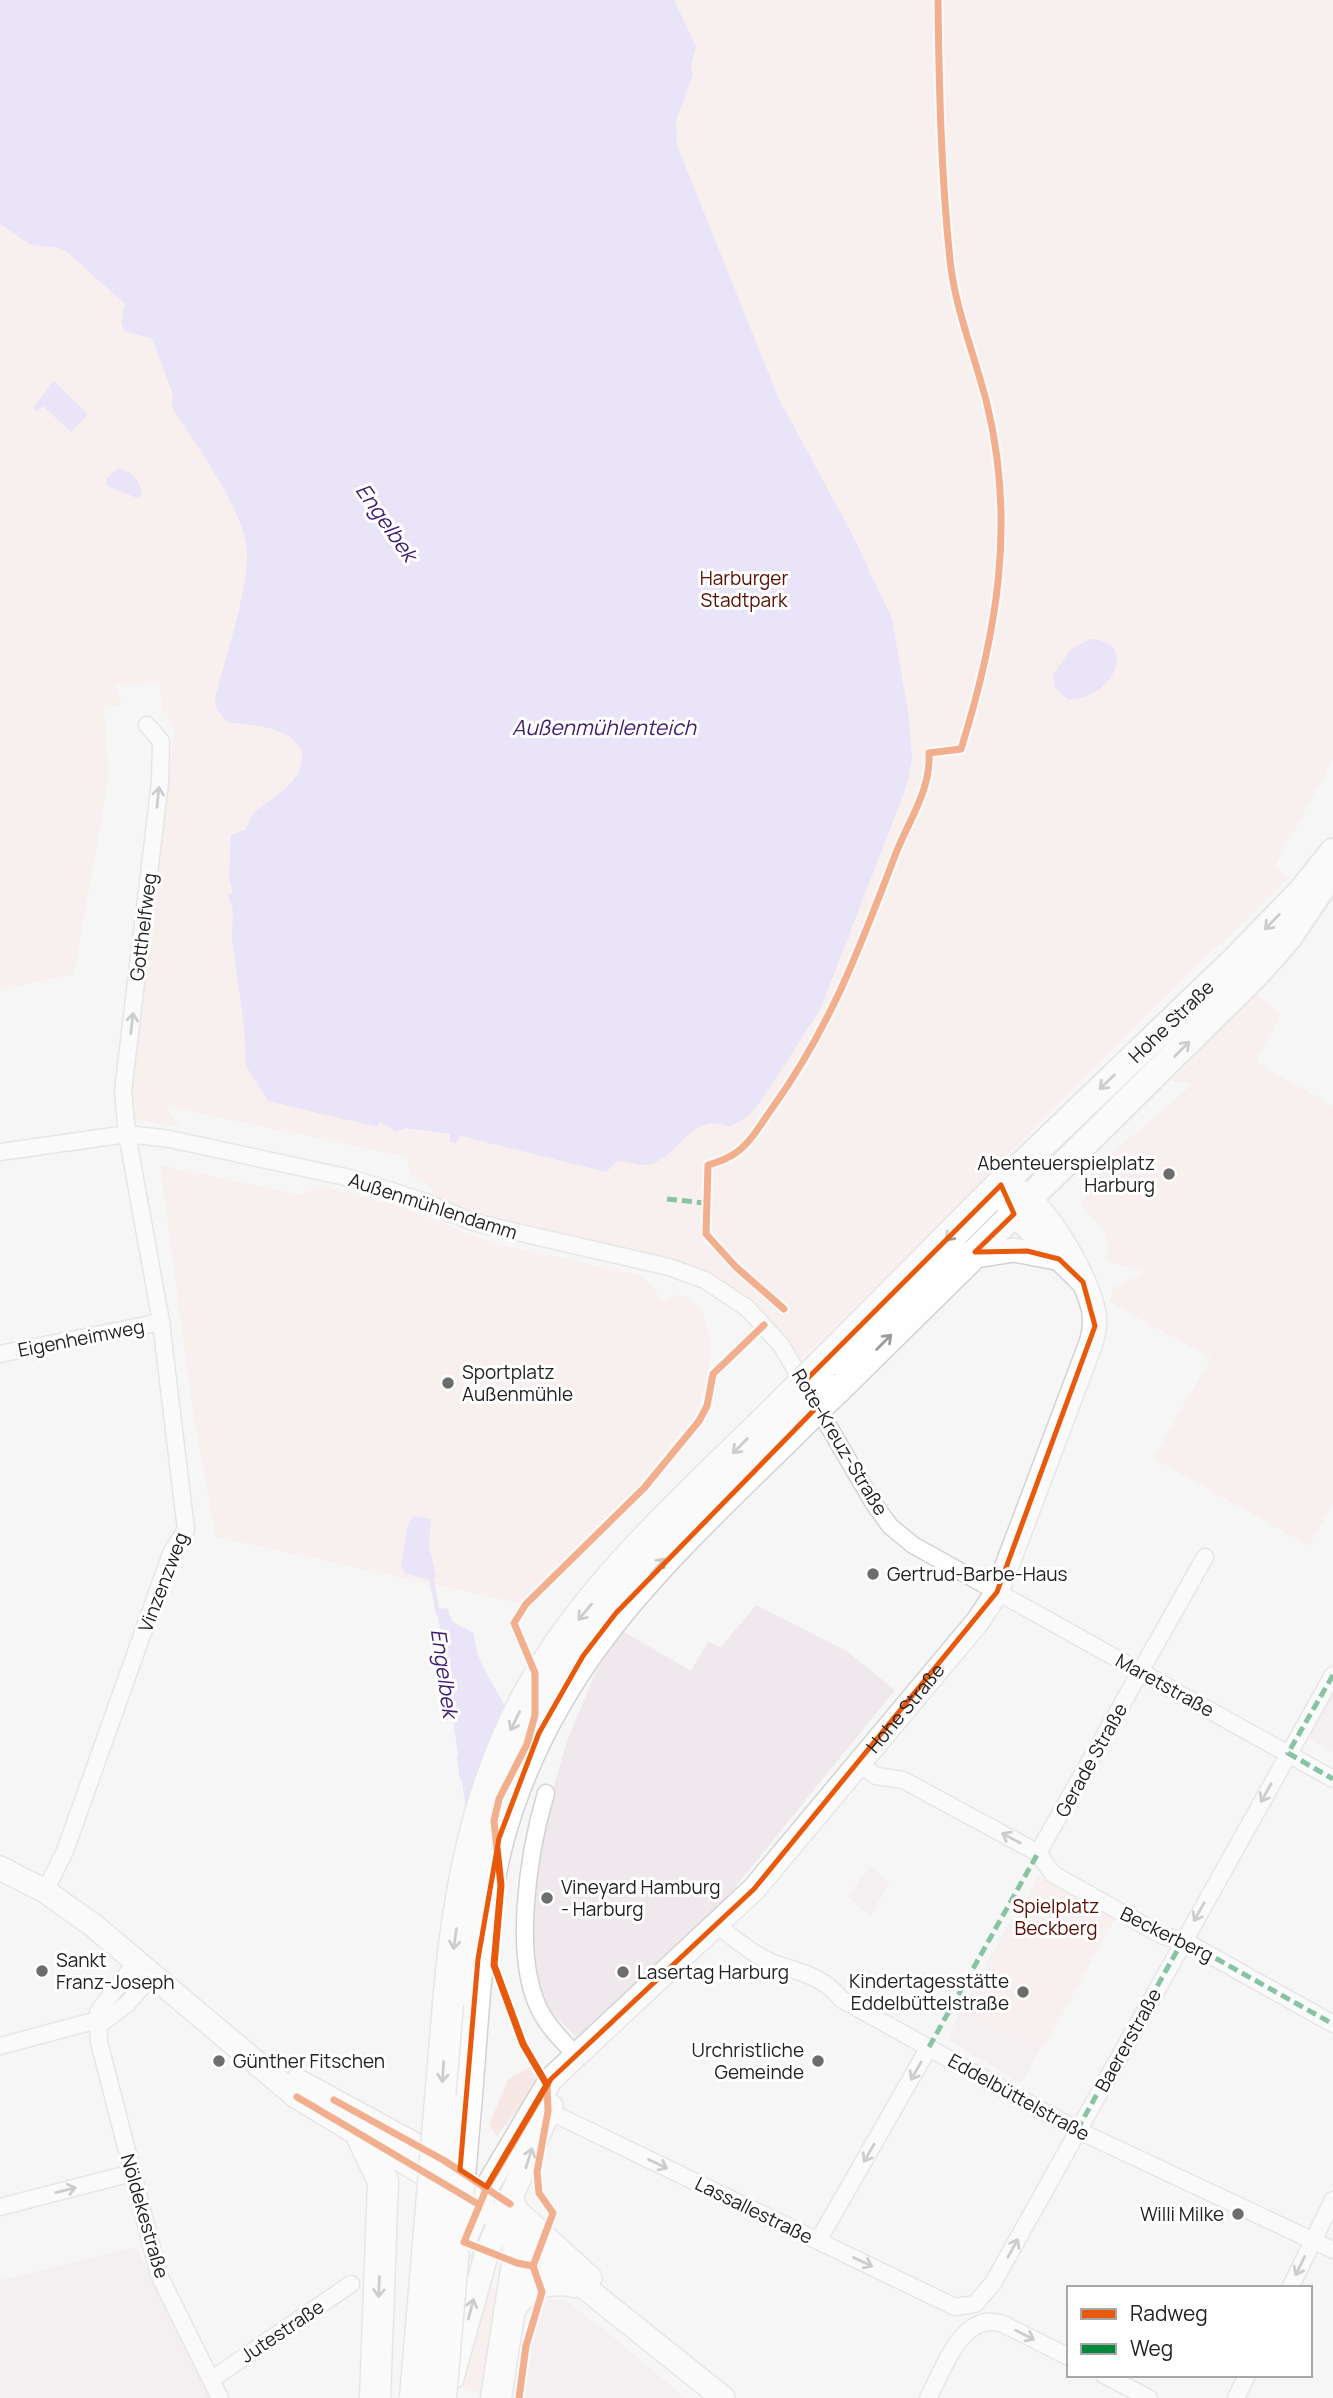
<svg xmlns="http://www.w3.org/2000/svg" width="1333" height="2398" viewBox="0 0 1333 2398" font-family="Manrope,sans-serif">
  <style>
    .built { fill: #efe8ec }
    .green { fill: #f8e8e5 }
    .water { fill: #dacef8 }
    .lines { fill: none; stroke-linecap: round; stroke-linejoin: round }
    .stream { stroke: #dacef8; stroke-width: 4.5 }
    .street-casing { stroke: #d3d2d3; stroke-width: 19 }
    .secondary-casing { stroke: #d3d2d3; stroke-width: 26 }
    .primary-casing { stroke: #d3d2d3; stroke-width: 30 }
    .highway-casing { stroke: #d3d2d3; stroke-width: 33 }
    .street { stroke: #fefefe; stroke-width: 16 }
    .secondary { stroke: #fefefe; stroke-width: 23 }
    .primary { stroke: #fefefe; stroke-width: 26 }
    .highway { stroke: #fefefe; stroke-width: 30 }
    .highway-bridge-casing { stroke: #d3d2d3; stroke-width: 33; stroke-linecap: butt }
    .highway-bridge { stroke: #fefefe; stroke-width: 30 }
    .quiet { stroke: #00873e; stroke-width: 5; stroke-dasharray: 10 5; stroke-linecap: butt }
    .cycleway-casing { stroke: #fff; stroke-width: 11 }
    .cycleway { stroke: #e8590c; stroke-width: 7 }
    .oneway { stroke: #9c9b9b }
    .marked { fill: none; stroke: #e8590c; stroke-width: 5; stroke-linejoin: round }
    .poi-dot { fill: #6e6d6d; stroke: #fff; stroke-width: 2.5 }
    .labels { text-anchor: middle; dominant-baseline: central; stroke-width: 6; stroke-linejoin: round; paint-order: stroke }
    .park-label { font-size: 19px; fill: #570e00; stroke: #fff }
    .street-label { font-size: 19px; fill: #242323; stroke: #fff }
    .poi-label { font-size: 19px; fill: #242323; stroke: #fff; text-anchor: start }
    .water-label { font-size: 21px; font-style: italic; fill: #402072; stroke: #fff }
  </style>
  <rect width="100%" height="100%" fill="#f7f6f7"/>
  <g class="built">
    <polygon points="756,1605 848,1652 895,1690 727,1897 577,2038 541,2002 529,1936 543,1824 567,1741 595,1674 621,1630 691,1671 708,1642 721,1647"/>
    <polygon points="1333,1694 1333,1752 1307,1737"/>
    <polygon points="870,1866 890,1882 870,1917 848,1896"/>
    <polygon points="1009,1923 1088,1967 1021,2083 950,2041 950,2032"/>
    <polygon points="136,2247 213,2398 0,2398 0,2280"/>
    <polygon points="547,2299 563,2300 602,2327 685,2398 525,2398 531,2350 542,2306"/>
  </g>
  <g class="green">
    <path d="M0,0H1333V760L1275,866L1289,878L1172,990L827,1336L794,1364L723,1289L435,1206C434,1189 428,1182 412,1177L407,1157L165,1106L180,1127L131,1119L129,1116L133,1057L139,1040L136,1031L159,870L174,728L168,715L162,711L160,683L116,685L122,704L104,708L109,776L74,974L0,990Z"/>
    <path d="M1256,993L1281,1013L1256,1062L1333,1106V1504L1309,1546L1153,1458L1211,1358L1109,1302L1113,1288L1144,1272L1106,1261C1113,1233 1099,1224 1081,1205L1106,1158L1193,1084L1171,1081Z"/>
    <path d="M160,1165L301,1195L319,1187L330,1188L399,1206L493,1243L641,1275L664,1301L678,1294C731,1309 707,1400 685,1432L681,1431L626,1502L518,1603L216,1537L193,1413Z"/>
    <polygon points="1039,1875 1115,1918 1043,2049 1000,2027 998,2031 964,2012"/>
    <polygon points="530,2067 538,2083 497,2136 489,2125 508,2079"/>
    <polygon points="488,2287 501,2291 483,2394 459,2386"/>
  </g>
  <g class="water">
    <path d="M0,0H674L696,46L691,65L693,75L676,121L677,145L779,399L850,530L892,618L909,717L912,760L906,788L820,1010L759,1104L748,1116L730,1127C691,1110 681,1155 651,1164C640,1167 629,1161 618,1161L606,1172L460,1136L456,1143L450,1142V1134L405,1128L395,1132L380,1121L377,1127L268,1101L246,1066L244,1027L232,939L233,911L228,895L233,892L229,880L231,835L245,830C249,824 251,814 256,811C278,792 304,784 302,750C285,724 253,726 226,722L216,707L215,698C224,663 249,586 247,553C245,510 195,444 172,407L173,395L152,338L125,332L121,323L125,304L68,253L59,248L31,245L0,224Z"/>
    <polygon points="54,381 88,414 71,432 43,406 36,412 33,408"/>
    <path d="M119,468C132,472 141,481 142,495L137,498L107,486V478Z"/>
    <path d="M1090,639C1140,641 1113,699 1068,700L1055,688L1053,675L1071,649Z"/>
    <polygon points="414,1516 431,1519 429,1545 436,1577 426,1579 405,1573 401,1565 408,1524"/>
    <path d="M447,1608L453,1622L474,1633C476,1664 494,1683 507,1710L466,1810L437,1609Z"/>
  </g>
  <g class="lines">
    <g class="stream">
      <polyline points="430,1573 438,1613"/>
      <polyline points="459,1757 462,1779"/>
    </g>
    <g class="street-casing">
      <g id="street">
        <polyline points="0,1152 127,1134 170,1139 350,1178 426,1202 473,1222 669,1267 705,1280 747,1308 781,1345 874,1504 890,1526 913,1545 1333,1779"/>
        <polyline points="0,1354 161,1322"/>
        <polyline points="858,1763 876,1776 903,1780 1038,1853 1053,1874 1163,1936 1183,1940 1333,2024"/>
        <path d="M546,1793C529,1850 510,1962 543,2016C552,2031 565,2044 578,2057"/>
        <polyline points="1038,1853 1205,1557"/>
        <polyline points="45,1891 65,1851 172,1551 186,1530 161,1322 127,1134 123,1091 160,782 161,741 147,725"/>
        <path d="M718,1925C736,1941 762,1961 785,1967C806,1973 828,1981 841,1999L1077,2130L1333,2250"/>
        <polyline points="137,1961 98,2012 99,2042 159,2275 220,2398"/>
        <polyline points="99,2025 127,2004 153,1974"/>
        <polyline points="0,2046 90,2022 99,2025"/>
        <polyline points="540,2107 955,2307 975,2304 993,2283 1333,1675"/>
        <polyline points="0,2207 132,2173"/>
        <polyline points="818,2241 929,2047"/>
        <polyline points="1290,2288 1333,2200"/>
        <polyline points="1104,2375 1149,2398"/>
        <polyline points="212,2379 351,2284"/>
        <path d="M928,2398C944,2369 962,2310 1003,2324L1069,2357"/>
        <polyline points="1236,2398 1247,2375"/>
      </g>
    </g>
    <g class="secondary-casing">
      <g id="secondary">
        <polyline points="970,1257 1014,1250 1056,1258"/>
        <polyline points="0,1868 45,1891 94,1926 297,2097 502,2221 723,2398"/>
        <polyline points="298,2081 447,2162"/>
        <polyline points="507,2202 590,2278"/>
        <path id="s1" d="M460,2251L487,2187L551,2079L754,1889L978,1621L997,1592L1088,1351C1093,1339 1096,1327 1094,1313C1089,1280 1038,1185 1001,1185L1005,1201L1014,1214L1083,1282"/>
        <polyline points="452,2378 487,2252 551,2106"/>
      </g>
    </g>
    <g class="primary-casing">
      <g id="primary">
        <path id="s2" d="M1001,1185L1236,959L1302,891L1333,852"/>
        <polyline points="970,1257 1257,973 1288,938 1333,871"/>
      </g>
    </g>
    <g class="highway-casing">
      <g id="highway">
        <polyline points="824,1363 1001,1185"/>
        <polyline points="835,1390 970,1257"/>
        <path d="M448,2004C457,1896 476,1789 529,1693C592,1579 698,1489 789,1398"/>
        <path d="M466,2107C474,2018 476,1925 499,1838C550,1653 674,1549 804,1420"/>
        <polyline points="362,2137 383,2181 375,2398"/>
        <path d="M509,2311C524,2285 545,2276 575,2282"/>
        <polyline points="496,2398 517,2263 518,2235 510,2204"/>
      </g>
    </g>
    <use href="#street" class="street"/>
    <use href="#secondary" class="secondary"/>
    <use href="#primary" class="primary"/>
    <use href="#highway" class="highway"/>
    <g class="highway-bridge-casing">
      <g id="highway-bridge">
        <polyline points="789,1398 824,1363"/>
        <polyline points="804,1420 835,1390"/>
        <polyline points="415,2398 448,2004"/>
        <polyline points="441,2398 466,2107"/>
      </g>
    </g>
    <use href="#highway-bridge" class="highway-bridge"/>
    <g class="quiet">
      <polyline points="667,1199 705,1203"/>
      <polyline points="1333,1675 1288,1753 1333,1779"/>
      <polyline points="929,2047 1038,1853"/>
      <polyline points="1077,2130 1183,1940 1333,2024"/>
    </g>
    <g class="cycleway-casing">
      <g id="cycleway">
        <path d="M784,1309L736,1267L706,1234L708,1165C718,1162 728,1159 737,1152C752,1141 762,1122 773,1107C831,1026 861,945 896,853C909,820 931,790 929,753L961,749C997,634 1016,523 987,404C975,356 955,309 950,260C941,174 939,86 938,0"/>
        <polyline points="297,2097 478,2204"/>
        <polyline points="334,2100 445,2161 510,2204"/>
        <polyline points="533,2266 517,2263 464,2242 487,2187 547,2085"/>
        <polyline points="519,2398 526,2346 542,2292 533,2266 553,2213 539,2193 537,2172 548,2111 547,2085 523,2044 494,1965 501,1885 494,1821 499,1799 527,1744 535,1715 535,1673 514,1623 526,1604 644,1488 699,1421 707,1406 713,1374 764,1325"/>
      </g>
    </g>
    <use href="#cycleway" class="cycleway"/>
  </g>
  <defs><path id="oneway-shaft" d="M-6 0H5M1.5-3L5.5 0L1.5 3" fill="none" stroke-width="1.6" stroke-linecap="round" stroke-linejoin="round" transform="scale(1.75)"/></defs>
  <g class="oneway">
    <use href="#oneway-shaft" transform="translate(158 797) rotate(-84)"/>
    <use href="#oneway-shaft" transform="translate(1272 922) rotate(134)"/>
    <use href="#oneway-shaft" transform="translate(132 1023) rotate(-83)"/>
    <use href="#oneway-shaft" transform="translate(1182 1049) rotate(-45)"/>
    <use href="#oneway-shaft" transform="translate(1107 1082) rotate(136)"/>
    <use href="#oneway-shaft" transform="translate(953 1233) rotate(135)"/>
    <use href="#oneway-shaft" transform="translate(884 1342) rotate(-45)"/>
    <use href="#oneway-shaft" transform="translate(740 1446) rotate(135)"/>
    <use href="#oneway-shaft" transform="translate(658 1566) rotate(-48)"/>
    <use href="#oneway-shaft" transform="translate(585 1612) rotate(130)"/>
    <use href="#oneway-shaft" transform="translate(515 1721) rotate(116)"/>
    <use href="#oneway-shaft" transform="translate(1266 1793) rotate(119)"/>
    <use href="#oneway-shaft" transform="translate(1011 1838) rotate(-152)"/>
    <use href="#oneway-shaft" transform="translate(1199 1912) rotate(119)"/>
    <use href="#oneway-shaft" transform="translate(455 1939) rotate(98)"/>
    <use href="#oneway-shaft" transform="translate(916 2071) rotate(120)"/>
    <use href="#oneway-shaft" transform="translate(443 2072) rotate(94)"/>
    <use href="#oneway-shaft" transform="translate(869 2153) rotate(120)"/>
    <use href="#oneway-shaft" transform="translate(529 2158) rotate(-72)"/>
    <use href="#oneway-shaft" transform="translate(658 2164) rotate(26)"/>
    <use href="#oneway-shaft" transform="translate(66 2190) rotate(-14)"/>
    <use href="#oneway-shaft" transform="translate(1013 2248) rotate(-61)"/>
    <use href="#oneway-shaft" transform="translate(863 2262) rotate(25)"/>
    <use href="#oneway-shaft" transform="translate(1300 2266) rotate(116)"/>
    <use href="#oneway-shaft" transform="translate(379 2287) rotate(92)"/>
    <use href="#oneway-shaft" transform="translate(471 2309) rotate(-75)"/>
    <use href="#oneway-shaft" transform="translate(1025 2335) rotate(27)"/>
  </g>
  <path d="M0 0H1333V2398H0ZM1001,1185L1014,1214L975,1252L1027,1251L1059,1259L1083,1282L1095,1326L997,1592L754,1889L551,2079L487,2187L460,2170L478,1959L499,1838L539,1733L583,1656L616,1613L818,1406L804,1382Z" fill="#f7f6f7" fill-opacity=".55" fill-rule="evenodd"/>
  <path class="marked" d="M1001,1185L1014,1214L975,1252L1027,1251L1059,1259L1083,1282L1095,1326L997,1592L754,1889L551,2079L487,2187L460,2170L478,1959L499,1838L539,1733L583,1656L616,1613L818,1406L804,1382Z"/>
  <g class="poi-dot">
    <circle cx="1169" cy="1174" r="7"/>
    <circle cx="448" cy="1383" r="7"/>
    <circle cx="873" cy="1574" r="7"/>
    <circle cx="547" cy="1898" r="7"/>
    <circle cx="42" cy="1971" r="7"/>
    <circle cx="623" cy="1972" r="7"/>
    <circle cx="1023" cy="1992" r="7"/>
    <circle cx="219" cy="2061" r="7"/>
    <circle cx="818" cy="2061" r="7"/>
    <circle cx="1238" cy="2214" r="7"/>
  </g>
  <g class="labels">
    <g class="park-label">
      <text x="744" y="578">Harburger<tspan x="744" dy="22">Stadtpark</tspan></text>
      <text x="1056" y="1906">Spielplatz<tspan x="1056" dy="22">Beckberg</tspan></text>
    </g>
    <g class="street-label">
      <text transform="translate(143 927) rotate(-83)">Gotthelfweg</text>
      <text stroke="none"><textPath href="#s2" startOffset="236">Hohe Straße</textPath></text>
      <text transform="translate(433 1206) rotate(18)">Außenmühlendamm</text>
      <text transform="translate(81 1338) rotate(-11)">Eigenheimweg</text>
      <text transform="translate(840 1442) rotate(59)">Rote-Kreuz-Straße</text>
      <text transform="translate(163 1582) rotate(-69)">Vinzenzweg</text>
      <text transform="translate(1165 1685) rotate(29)">Maretstraße</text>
      <text stroke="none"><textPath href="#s1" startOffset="709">Hohe Straße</textPath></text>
      <text transform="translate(1091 1760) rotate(-61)">Gerade Straße</text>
      <text transform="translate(1167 1934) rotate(26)">Beckerberg</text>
      <text transform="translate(1128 2040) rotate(-61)">Baererstraße</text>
      <text transform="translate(1019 2097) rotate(29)">Eddelbüttelstraße</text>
      <text transform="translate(754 2210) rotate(26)">Lassallestraße</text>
      <text transform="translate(145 2216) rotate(74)">Nöldekestraße</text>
      <text transform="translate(282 2331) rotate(-34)">Jutestraße</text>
    </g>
    <g class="poi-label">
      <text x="1155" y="1163" text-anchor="end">Abenteuerspielplatz<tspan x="1155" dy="22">Harburg</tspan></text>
      <text x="462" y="1372">Sportplatz<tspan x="462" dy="22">Außenmühle</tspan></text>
      <text x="887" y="1574">Gertrud-Barbe-Haus</text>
      <text x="561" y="1887">Vineyard Hamburg<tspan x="561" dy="22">- Harburg</tspan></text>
      <text x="56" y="1960">Sankt<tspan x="56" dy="22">Franz-Joseph</tspan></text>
      <text x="637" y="1972">Lasertag Harburg</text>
      <text x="1009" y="1981" text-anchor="end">Kindertagesstätte<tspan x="1009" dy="22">Eddelbüttelstraße</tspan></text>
      <text x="804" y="2050" text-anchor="end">Urchristliche<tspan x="804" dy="22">Gemeinde</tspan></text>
      <text x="233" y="2061">Günther Fitschen</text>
      <text x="1224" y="2214" text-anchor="end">Willi Milke</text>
    </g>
    <g class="water-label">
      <text transform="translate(387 522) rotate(55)">Engelbek</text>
      <text x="604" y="727">Außenmühlenteich</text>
      <text transform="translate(445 1673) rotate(82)">Engelbek</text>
    </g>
  </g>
  <rect x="1067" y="2286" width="245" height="91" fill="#ffffff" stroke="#a7a7a7" stroke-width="2"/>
  <rect x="1081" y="2309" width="35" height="10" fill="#e8590c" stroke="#a7a7a7" stroke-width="2"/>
  <text x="1130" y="2321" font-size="21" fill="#242323">Radweg</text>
  <rect x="1081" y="2344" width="35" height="10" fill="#00873e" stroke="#a7a7a7" stroke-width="2"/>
  <text x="1130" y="2356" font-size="21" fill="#242323">Weg</text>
</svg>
